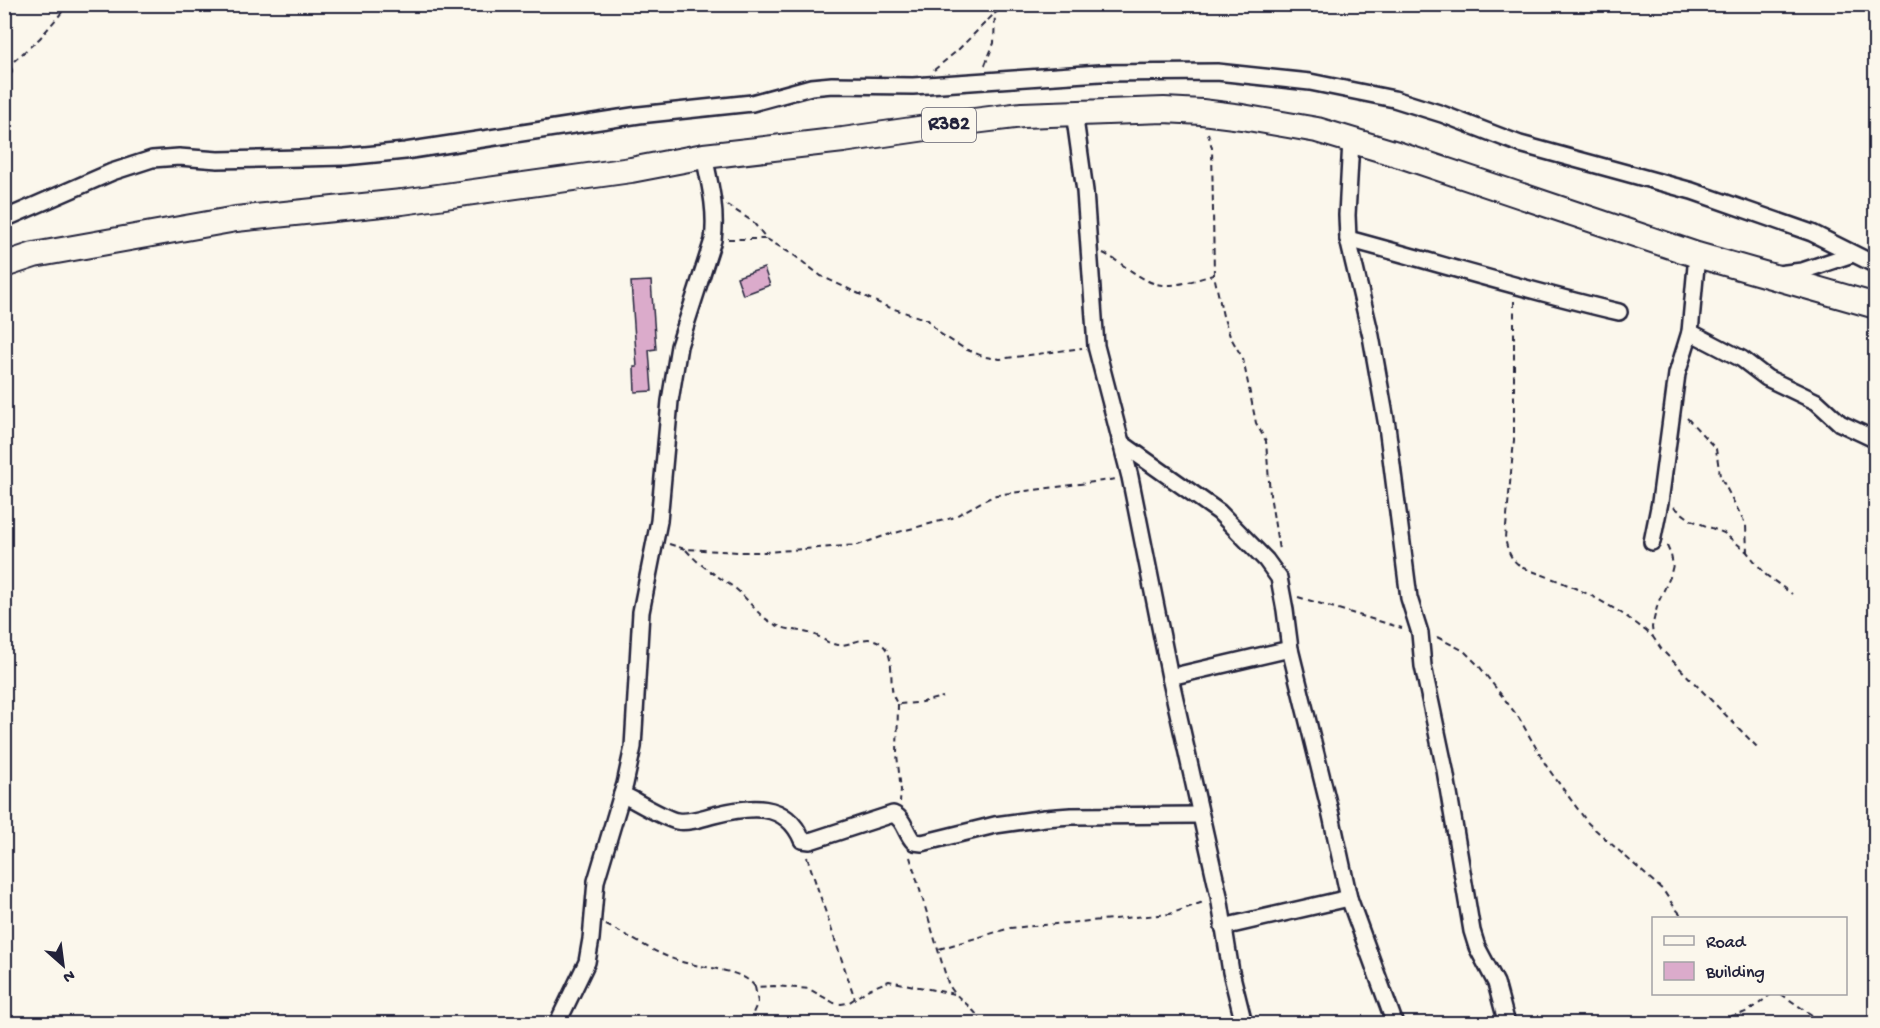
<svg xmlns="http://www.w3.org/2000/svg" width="1880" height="1028" viewBox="0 0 1880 1028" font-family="'Gochi Hand',sans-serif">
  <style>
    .building { fill: #dbabcb; stroke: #22223b; stroke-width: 1.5 }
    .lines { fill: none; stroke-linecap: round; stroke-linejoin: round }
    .service-casing { stroke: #22223b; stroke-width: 12 }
    .minor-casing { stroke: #22223b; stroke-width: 20 }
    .primary-casing { stroke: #22223b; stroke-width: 28 }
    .path { stroke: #22223b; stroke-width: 2; stroke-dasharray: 6 4.5; stroke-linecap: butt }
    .service { stroke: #fbf7ec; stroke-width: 8 }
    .minor { stroke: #fbf7ec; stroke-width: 15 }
    .primary { stroke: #fbf7ec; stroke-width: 24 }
    .labels { text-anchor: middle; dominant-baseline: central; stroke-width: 4.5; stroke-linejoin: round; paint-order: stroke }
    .shield { fill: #fbf7ec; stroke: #636270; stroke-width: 1.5 }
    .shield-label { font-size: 20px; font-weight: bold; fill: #22223b }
  </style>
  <rect width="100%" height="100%" fill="#fbf7ec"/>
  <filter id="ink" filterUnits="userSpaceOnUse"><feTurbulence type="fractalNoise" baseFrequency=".0167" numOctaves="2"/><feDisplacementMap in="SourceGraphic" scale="12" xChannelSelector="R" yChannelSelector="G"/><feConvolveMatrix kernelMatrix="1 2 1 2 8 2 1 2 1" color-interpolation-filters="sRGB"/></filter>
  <g filter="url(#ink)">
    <g class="building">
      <polygon points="764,268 770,285 743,295 737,277"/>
      <polygon points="651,281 656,349 649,350 652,391 635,392 634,367 637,367 631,282"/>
    </g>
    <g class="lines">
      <g class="service-casing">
        <polyline id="service" points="4,66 7,71"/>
      </g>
      <g class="minor-casing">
        <g id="minor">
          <polyline points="1074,112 1085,191 1096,346 1130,477 1170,677 1219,896 1231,972 1244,1024"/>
          <polyline points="1351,141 1347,215 1348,239 1371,336 1387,426 1409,598 1420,633 1423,666 1445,770 1472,931 1477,947 1496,983 1507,1024"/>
          <polyline points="4,219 112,172 152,159 179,157 218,160 345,157 405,151 639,115 752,103 811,87 832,85 913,86 1100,73 1217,72 1310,82 1394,99 1442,114 1520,144 1692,191 1812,233 1876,265"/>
          <path d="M1348,239C1438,263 1528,291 1619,312"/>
          <polyline points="1778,274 1802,271 1853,254"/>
          <polyline points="1690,332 1742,359 1767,378 1817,402 1840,423 1876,440"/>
          <polyline points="1120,442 1219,512 1266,560 1279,578 1285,610 1290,649 1331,815 1349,898 1395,1024"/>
          <polyline points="1652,542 1660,502 1677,374 1690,332 1697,255"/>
          <polyline points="1170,677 1290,649"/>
          <path d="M622,794C636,801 665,819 677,821C689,823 702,818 714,815C749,806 786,801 802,840L810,841L893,814C905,819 905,833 914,842L922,843L995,825L1045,818L1071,816L1200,815"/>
          <polyline points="1223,927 1349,898"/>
          <path d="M557,1024L587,962L591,939L596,881L625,784L633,747L641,612L659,521L670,401L679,346L713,240C717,211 710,184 704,156"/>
        </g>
      </g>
      <g class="primary-casing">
        <polyline id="primary" points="4,265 34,255 236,219 402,202 631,170 704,156 843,140 974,121 1022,115 1164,110 1202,112 1242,117 1317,130 1400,155 1697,255 1876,306"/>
      </g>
      <g class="path">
        <polyline points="14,61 40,38 69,4"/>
        <polyline points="985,65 994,43 995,13"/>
        <polyline points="934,70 958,50 995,13 1010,4"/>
        <polyline points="1208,133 1212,148 1214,275 1223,316 1230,336 1243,359 1256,423 1266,441 1270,495 1279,550"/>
        <polyline points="727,205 752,221 767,239 795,256 821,276 885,306 928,320 939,333 965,349 985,357 1000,359 1082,348"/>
        <polyline points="728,239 767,239"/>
        <path d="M1103,253C1119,261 1132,273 1148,281C1168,291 1194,280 1213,275"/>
        <path d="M1514,301V440L1505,538C1508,553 1511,560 1523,568C1571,584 1615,604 1653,637"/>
        <polyline points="1687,418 1716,449 1720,476 1746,525 1747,552"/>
        <polyline points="1674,507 1691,520 1724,533 1747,552 1766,575 1792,594"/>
        <polyline points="669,544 685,549 738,552 765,552 858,545 887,535 952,518 985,500 996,495 1117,479"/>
        <polyline points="1667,546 1671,555 1673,565 1670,577 1658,603 1652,627 1653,637 1662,650 1760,750"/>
        <path d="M686,550C703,569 717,575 736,589C748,599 756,613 769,621C783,631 797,629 812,634C820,636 825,642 833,644C848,649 862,634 877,641C901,653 884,689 898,704L917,703L943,697"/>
        <polyline points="1298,597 1402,628"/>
        <polyline points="1437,637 1464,651 1479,666 1519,718 1547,767 1588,823 1663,890 1675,908 1684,918"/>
        <polyline points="898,704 897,755 901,790 900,802"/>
        <polyline points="807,857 855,999"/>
        <path d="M910,857L948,983C956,1000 975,1006 982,1024"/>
        <path d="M606,925C632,937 658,956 686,963C705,968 745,970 755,987L774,986L809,989L834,1003L841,1004L848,1003L869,989L889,981L954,994"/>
        <polyline points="939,949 1010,928 1170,914 1206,901"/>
        <polyline points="755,987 758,1002 753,1013 757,1024"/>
        <polyline points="1781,994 1825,1024"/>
        <path d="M1700,1024C1714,1017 1729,1018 1743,1013C1754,1009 1762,1001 1771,994"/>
      </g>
      <use href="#service" class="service"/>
      <use href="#minor" class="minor"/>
      <use href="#primary" class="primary"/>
    </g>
  </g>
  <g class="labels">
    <rect class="shield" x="922" y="108" width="54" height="34" rx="4.5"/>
    <g class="shield-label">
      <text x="949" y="125">R382</text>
    </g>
  </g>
  <rect width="1880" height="1028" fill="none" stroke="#fbf7ec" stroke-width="24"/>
  <rect x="12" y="12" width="1856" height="1004" fill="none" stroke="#22223b" stroke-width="2" filter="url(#ink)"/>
  <rect x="1652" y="917" width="195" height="78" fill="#fbf7ec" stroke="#a4a2a5" stroke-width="1.5"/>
  <rect x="1664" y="936" width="30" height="9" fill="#fbf7ec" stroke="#a4a2a5" stroke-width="1.5"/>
  <text x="1706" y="947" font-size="18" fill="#22223b">Road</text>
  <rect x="1664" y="962" width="30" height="18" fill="#dbabcb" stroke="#a4a2a5" stroke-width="1.5"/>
  <text x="1706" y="977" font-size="18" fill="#22223b">Building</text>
  <g transform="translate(63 965) rotate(152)" stroke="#fbf7ec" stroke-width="4.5" paint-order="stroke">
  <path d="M0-4.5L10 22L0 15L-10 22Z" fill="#22223b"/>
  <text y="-9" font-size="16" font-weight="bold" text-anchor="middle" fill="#22223b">N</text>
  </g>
</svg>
